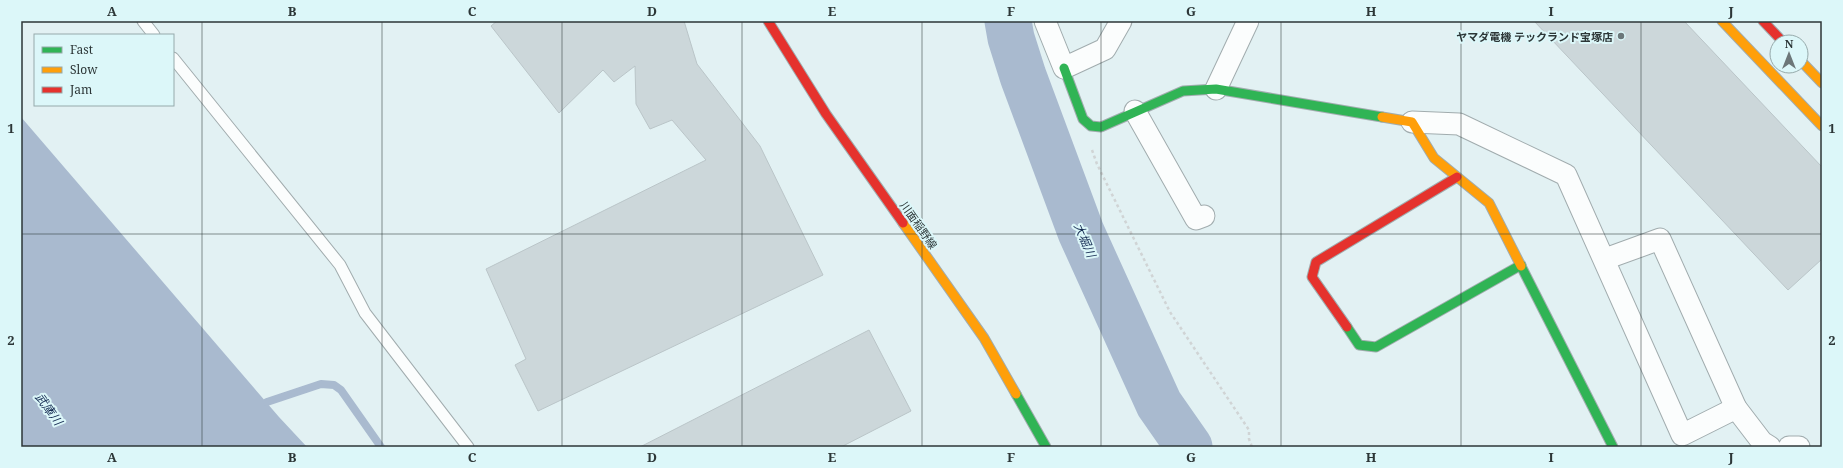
<svg xmlns="http://www.w3.org/2000/svg" width="1843" height="468" viewBox="0 0 1843 468" font-family="'Noto Serif','Noto Sans JP',serif">
  <style>
    .water { fill: #a9bacf }
    .lines { fill: none; stroke-linecap: round; stroke-linejoin: round }
    .stream { stroke: #a9bacf; stroke-width: 8 }
    .river { stroke: #a9bacf; stroke-width: 47 }
    .building { fill: #ccd7da; stroke: #bac5c8 }
    .lane-casing { stroke: #a1acae; stroke-width: 13 }
    .street-casing { stroke: #a1acae; stroke-width: 23 }
    .fast-casing { stroke: #a1acae; stroke-width: 11 }
    .slow-casing { stroke: #a1acae; stroke-width: 11 }
    .jam-casing { stroke: #a1acae; stroke-width: 11 }
    .path { stroke: #d0d4d5; stroke-width: 2.5; stroke-dasharray: 3 3; stroke-linecap: butt }
    .lane { stroke: #fbfdfd; stroke-width: 11 }
    .street { stroke: #fbfdfd; stroke-width: 21 }
    .fast { stroke: #30b455; stroke-width: 9 }
    .slow { stroke: #ff9f0a; stroke-width: 9 }
    .jam { stroke: #e5322d; stroke-width: 9 }
    .grid { fill: none; stroke: #2c3637; stroke-width: 1; stroke-opacity: 0.55 }
    .poi-dot { fill: #6c7779; stroke: #dcf7f9; stroke-width: 1.5 }
    .labels { text-anchor: middle; dominant-baseline: central; stroke-width: 4; stroke-linejoin: round; paint-order: stroke }
    .poi-label { font-size: 11px; font-weight: bold; fill: #2c3637; stroke: #dcf7f9; text-anchor: end }
    .street-label { font-size: 11px; fill: #2c3637; stroke: #dcf7f9 }
    .water-label { font-size: 12px; font-style: italic; fill: #162c53; stroke: #dcf7f9 }
    .neatline { fill: none; stroke: #2c3637; stroke-width: 1.5 }
    .grid-label { font-size: 13px; text-anchor: middle; font-weight: bold; fill: #2c3637 }
  </style>
  <rect width="100%" height="100%" fill="#e2f1f3"/>
  <polygon class="water" points="21,117 279,417 307,447 21,447"/>
  <g class="lines">
    <polyline class="stream" points="267,402 321,384 334,385 341,390 381,447"/>
    <polyline class="river" points="1008,21 1011,38 1023,76 1081,232 1159,404 1189,447"/>
  </g>
  <g class="building">
    <polygon points="497,21 684,21 697,64 760,146 823,275 538,411 515,365 526,359 486,269 706,160 672,120 650,129 636,104 635,66 614,82 603,70 559,113 491,26"/>
    <polygon points="1534,21 1684,21 1822,167 1822,259 1788,290"/>
    <polygon points="869,330 911,411 841,447 640,447"/>
  </g>
  <g class="lines">
    <g class="lane-casing">
      <g id="lane">
        <polyline points="143,21 154,35"/>
        <polyline points="173,58 340,265 365,313 468,447"/>
      </g>
    </g>
    <g class="street-casing">
      <g id="street">
        <polyline points="1045,21 1064,68 1105,49 1121,21"/>
        <polyline points="1216,89 1248,21"/>
        <polyline points="1135,111 1196,219 1204,216"/>
        <polyline points="1412,122 1459,124 1566,175 1682,435 1736,408 1762,442 1770,447"/>
        <polyline points="1605,259 1660,239 1736,408"/>
        <polyline points="1789,447 1799,447"/>
      </g>
    </g>
    <g class="fast-casing">
      <g id="fast">
        <polyline points="1064,68 1083,119 1091,126 1101,127 1183,91 1216,89 1382,117"/>
        <polyline points="1521,266 1613,447"/>
        <polyline points="1347,327 1359,345 1376,347 1521,265"/>
        <polyline points="1016,394 1046,447"/>
      </g>
    </g>
    <g class="slow-casing">
      <g id="slow">
        <polyline points="1722,21 1822,126"/>
        <polyline points="1801,61 1822,83"/>
        <polyline points="1382,117 1412,122 1434,158 1489,203 1521,266"/>
        <polyline points="903,223 984,338 1016,394"/>
      </g>
    </g>
    <g class="jam-casing">
      <g id="jam">
        <polyline points="768,21 826,114 903,223"/>
        <polyline points="1763,21 1783,42"/>
        <polyline points="1347,327 1312,277 1316,262 1457,177"/>
      </g>
    </g>
    <polyline class="path" points="1092,150 1097,164 1170,312 1249,430 1249,439 1252,447"/>
    <use href="#lane" class="lane"/>
    <use href="#street" class="street"/>
    <use href="#fast" class="fast"/>
    <use href="#slow" class="slow"/>
    <use href="#jam" class="jam"/>
  </g>
  <path class="grid" d="M202,21V447M382,21V447M562,21V447M742,21V447M922,21V447M1101,21V447M1281,21V447M1461,21V447M1641,21V447M21,234H1822"/>
  <circle class="poi-dot" cx="1621" cy="36" r="4"/>
  <g class="labels">
    <g class="poi-label">
      <text x="1613" y="36">ヤマダ電機 テックランド宝塚店</text>
    </g>
    <g class="street-label">
      <text transform="translate(919 225) rotate(55)">川面稲野線</text>
    </g>
    <g class="water-label">
      <text transform="translate(1085 240) rotate(67)">大堀川</text>
      <text transform="translate(49 409) rotate(54)">武庫川</text>
    </g>
  </g>
  <rect width="1843" height="468" fill="none" stroke="#dcf7f9" stroke-width="44"/>
  <rect x="34" y="34" width="140" height="72" fill="#dcf7f9" stroke="#96aaab"/>
  <rect x="42" y="47" width="20" height="6" fill="#30b455" stroke="#96aaab"/>
  <text x="70" y="54" font-size="12" fill="#2c3637">Fast</text>
  <rect x="42" y="67" width="20" height="6" fill="#ff9f0a" stroke="#96aaab"/>
  <text x="70" y="74" font-size="12" fill="#2c3637">Slow</text>
  <rect x="42" y="87" width="20" height="6" fill="#e5322d" stroke="#96aaab"/>
  <text x="70" y="94" font-size="12" fill="#2c3637">Jam</text>
  <g transform="translate(1789 54)"><circle r="19" fill="#dcf7f9" stroke="#96aaab"/>
  <path d="M0-3L7 15L0 10L-7 15Z" fill="#6c7779"/>
  <text y="-6" font-size="11" font-weight="bold" text-anchor="middle" fill="#2c3637">N</text>
  </g>
  <rect x="22" y="22" width="1799" height="424" class="neatline"/>
  <g class="grid-label">
    <text x="112" y="16">A</text>
    <text x="292" y="16">B</text>
    <text x="472" y="16">C</text>
    <text x="652" y="16">D</text>
    <text x="832" y="16">E</text>
    <text x="1011" y="16">F</text>
    <text x="1191" y="16">G</text>
    <text x="1371" y="16">H</text>
    <text x="1551" y="16">I</text>
    <text x="1731" y="16">J</text>
    <text x="11" y="133">1</text>
    <text x="1832" y="133">1</text>
    <text x="11" y="345">2</text>
    <text x="1832" y="345">2</text>
    <text x="112" y="462">A</text>
    <text x="292" y="462">B</text>
    <text x="472" y="462">C</text>
    <text x="652" y="462">D</text>
    <text x="832" y="462">E</text>
    <text x="1011" y="462">F</text>
    <text x="1191" y="462">G</text>
    <text x="1371" y="462">H</text>
    <text x="1551" y="462">I</text>
    <text x="1731" y="462">J</text>
  </g>
</svg>
